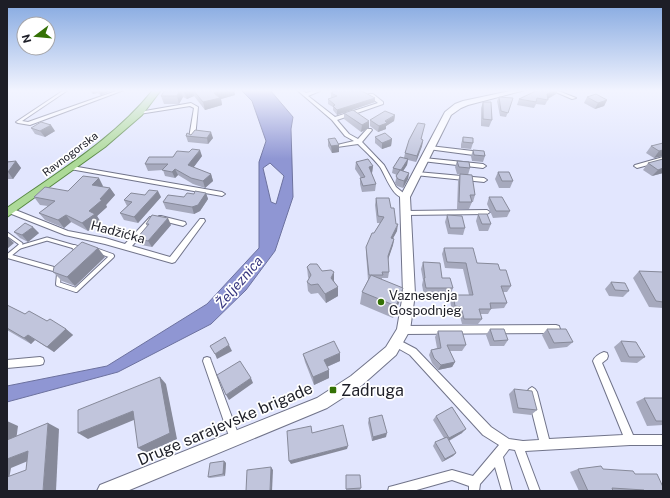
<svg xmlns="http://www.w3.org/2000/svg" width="670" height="498" viewBox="0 0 670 498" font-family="'Public Sans',sans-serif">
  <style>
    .water { fill: #8f96d3; stroke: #6d729f; fill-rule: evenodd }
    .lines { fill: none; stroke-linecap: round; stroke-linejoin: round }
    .lane-far1-casing { stroke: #71748a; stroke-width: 5 }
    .lane-casing { stroke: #71748a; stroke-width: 6 }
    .street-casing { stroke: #71748a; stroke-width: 2 }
    .secondary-casing { stroke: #71748a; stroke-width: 2 }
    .primary-casing { stroke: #588844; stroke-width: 2 }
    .lane-far1 { stroke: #fff; stroke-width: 3 }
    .lane { stroke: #fff; stroke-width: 4 }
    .street { fill: #fff; fill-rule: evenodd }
    .secondary { fill: #fff; fill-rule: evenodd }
    .primary { fill: #adda98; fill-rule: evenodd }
    .wall { fill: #a6a9bd }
    .shaded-wall { fill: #878a9a }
    .building { fill: #c1c5dc; stroke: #878a9a }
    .poi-dot { fill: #347105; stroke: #fff; stroke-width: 1.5 }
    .labels { text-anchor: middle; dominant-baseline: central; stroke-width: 3.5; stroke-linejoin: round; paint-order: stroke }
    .far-street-label { font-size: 11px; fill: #1d1e27; stroke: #fff }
    .street-label { font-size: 13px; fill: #1d1e27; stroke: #fff }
    .poi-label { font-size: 13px; fill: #1d1e27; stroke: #fff; text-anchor: start }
    .water-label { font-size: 14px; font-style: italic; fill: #373781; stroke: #fff }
    .near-poi-label { font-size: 16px; fill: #1d1e27; stroke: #fff; text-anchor: start }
    .near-street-label { font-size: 16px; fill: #1d1e27; stroke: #fff }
  </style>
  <rect width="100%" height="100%" fill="#e2e6fe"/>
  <path class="water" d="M241,90H270L293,117L291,129L293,197L275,251L246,290L211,324L118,372L7,402V386L107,366L207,304L259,248V162L266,141L252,101ZM270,163L284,176L276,204L271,202L263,168Z"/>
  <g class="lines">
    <g class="lane-far1-casing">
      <g id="lane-far1">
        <polyline points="7,234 21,244 18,248"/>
        <polyline points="20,247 47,239 78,248"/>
      </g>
    </g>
    <g class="lane-casing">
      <g id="lane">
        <polyline points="74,247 80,249"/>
        <polyline points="8,256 19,247"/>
        <polyline points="8,256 57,270"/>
        <polyline points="59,274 58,284 76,290 112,256 98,251"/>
      </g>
    </g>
    <g class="street-casing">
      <g id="street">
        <polygon points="64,90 68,90 22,121 28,122 119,90 124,90 30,125 18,123 16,122"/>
        <path d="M297,90H301L306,93L315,90H320V91L308,96L335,117L378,103L369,96V94H373L383,102V104L337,120L349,134L358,139L367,129H371L372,130L362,142L384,165L396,187L407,196L408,197L407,198C393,200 386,176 380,167C374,159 365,151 358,144L337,147V145L354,141L345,136L332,120Z"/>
        <polygon points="551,90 556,90 576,98 572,99"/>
        <polygon points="191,103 198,107 195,138 192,140 189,138 194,108 190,106 139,114 137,113 139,112"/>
        <polygon points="430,146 481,152 484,154 481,156 428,149 427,148"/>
        <polygon points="663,157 663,161 637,168 634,166 635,165"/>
        <polygon points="424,158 483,164 486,166 483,168 422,161 422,159"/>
        <polygon points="72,166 222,192 225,194 222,196 70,169 70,167"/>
        <polygon points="417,172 484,178 487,180 484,182 415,175 414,174"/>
        <polygon points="9,209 13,209 68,231 105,238 125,244 150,217 154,217 155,219 154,221 132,246 170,257 200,219 204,219 205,221 175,262 172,263 105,244 65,235 9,213 8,211"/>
        <polygon points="487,210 490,212 487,214 406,215 403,213 406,211"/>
        <polygon points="159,216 161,216 185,222 186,224 183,226 159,220 158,218"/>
        <polygon points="556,325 559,326 560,329 559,332 556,333 403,334 400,333 399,330 400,327 403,326"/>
        <path d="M397,339L416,349L491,427L509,439L523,441L539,440L527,392L529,389L532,387L535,389L537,392L549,439L623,435L593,361C595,356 599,354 604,352L607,353L608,356L607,359L602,363L633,435H663V445H630L525,451L540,491H530L515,450L509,449L503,457L512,491H502L495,467L480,484L479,491H469V486L452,480L413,491H388L389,487L393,486L452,470L473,476L499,445L483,435L410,355L394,346L393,343L394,340Z"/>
        <polygon points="40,357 43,358 44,361 43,364 40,365 7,368 7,360"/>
        <polygon points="207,357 210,358 211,361 240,439 239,443 235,444 231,443 230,439 203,361 204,358"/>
      </g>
    </g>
    <g class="secondary-casing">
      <polygon id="secondary" points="515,90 525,90 468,105 461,108 451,115 410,197 415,294 410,330 396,355 361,386 327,408 127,491 97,491 100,485 317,398 351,376 386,347 397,329 403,294 400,197 445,112 455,104 463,101"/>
    </g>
    <g class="primary-casing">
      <path id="primary" d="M153,90H161L142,115L105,147L7,217V208C58,172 114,139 153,90Z"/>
    </g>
    <use href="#lane-far1" class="lane-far1"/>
    <use href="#lane" class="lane"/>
    <use href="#street" class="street"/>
    <use href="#secondary" class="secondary"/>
    <use href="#primary" class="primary"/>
  </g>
  <g class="wall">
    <polygon points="89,90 113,90 101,95 97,93 93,94"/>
    <polygon points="165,90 234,90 235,95 221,99 222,105 205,110 194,96 187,99 183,97 179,104 164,104 161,96"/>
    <polygon points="329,90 360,90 375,98 375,102 337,115 333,110 333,107 328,104 328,99 332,98 331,97 331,93 333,92"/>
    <polygon points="556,94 548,99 545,105 536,104 534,108 517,105 519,99"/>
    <polygon points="499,97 513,98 506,117 500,116 497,101"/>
    <polygon points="587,97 607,100 604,106 595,109 584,103"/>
    <polygon points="483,102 492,120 489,127 481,126 481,108"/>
    <polygon points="344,113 369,121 369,128 361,132 344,119"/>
    <polygon points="395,115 394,121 386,126 386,129 378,132 370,126 370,120"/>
    <polygon points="31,128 55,131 45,137 35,134"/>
    <polygon points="191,135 213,138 208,144 188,142 186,136"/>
    <polygon points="375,137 392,139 391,146 382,149 375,143"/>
    <polygon points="463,137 473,143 471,149 461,148 461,144"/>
    <polygon points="328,139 339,152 332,153 328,146"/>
    <polygon points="421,139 423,140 422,146 416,162 408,160 407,165 403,171 409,173 408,179 403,188 397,186 395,183 397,175 392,173 393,168 404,158 405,153"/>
    <polygon points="663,143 663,156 654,158 646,153 651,146"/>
    <polygon points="473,150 485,156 483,162 472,161 471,156"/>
    <polygon points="202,156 193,168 211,174 213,181 205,188 193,184 178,175 175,178 165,176 163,170 148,171 145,164 173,157"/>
    <polygon points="663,159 663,173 652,176 643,170 648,163"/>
    <polygon points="16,161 21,168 13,179 7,179 7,162"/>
    <polygon points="457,161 470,168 468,175 475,195 473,202 472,202 469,209 457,209 458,181 460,174 457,174 455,167"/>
    <polygon points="356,162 373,166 372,173 371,173 376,184 375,191 362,192 360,184 360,178 361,178 355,169"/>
    <polygon points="498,172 513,181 510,188 499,188 495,179"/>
    <polygon points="103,186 102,187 110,188 115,195 106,205 107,207 97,216 100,221 88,231 71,222 64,228 45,220 39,213 48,206 40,205 34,197 68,191"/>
    <polygon points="206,193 208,199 200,211 194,214 166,209 163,202 184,197 194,194"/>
    <polygon points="161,197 138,223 124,220 120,213 127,206 124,200"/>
    <polygon points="489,197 510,211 507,217 493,218 487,204"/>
    <polygon points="376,198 391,208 397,231 393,238 394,239 393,245 388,259 389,272 388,278 382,278 382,280 403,288 400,300 393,318 360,304 362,292 368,280 366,253 366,247 380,223 377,223 375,205"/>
    <polygon points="478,214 491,224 488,231 479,231 476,221"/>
    <polygon points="447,215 465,228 463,235 448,234 445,222"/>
    <polygon points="146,224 171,225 152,247 141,245 137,238 147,226"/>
    <polygon points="14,232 39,233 28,242 20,238"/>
    <polygon points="444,248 477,263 500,270 511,286 507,292 503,292 507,303 504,308 491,309 488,314 480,314 482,319 478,324 462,324 459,312 452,312 450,300 453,295 469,295 463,269 445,268 442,254"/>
    <polygon points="105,257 75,286 62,281 53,272"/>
    <polygon points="423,262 442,278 453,288 451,294 424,295 422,285 423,280 421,269"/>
    <polygon points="307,267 322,271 334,281 338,287 338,296 326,303 318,293 311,294 308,291 307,282 309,279 308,277"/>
    <polygon points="639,271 663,272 663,308 649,307 633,278"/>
    <polygon points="611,282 629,291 623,297 609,296 605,289"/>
    <polygon points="7,305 25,314 47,321 66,329 73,335 54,352 35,340 31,344 7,330"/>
    <polygon points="490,329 508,340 504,346 490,346 486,335"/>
    <polygon points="547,329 573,342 567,347 549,349 542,335"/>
    <polygon points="438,331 466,345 462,351 449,351 455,362 452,367 438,370 432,363 429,355 431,350 437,348 435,337"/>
    <polygon points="621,341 645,357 637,363 621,362 614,347"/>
    <polygon points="303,354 340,361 327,367 329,378 314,385 305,362"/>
    <polygon points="514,389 537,410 531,415 513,413 509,394"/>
    <polygon points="644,398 663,398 663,425 647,426 636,402"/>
    <polygon points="436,416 462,433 449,441 456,453 453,456 442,462 433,446 435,442 444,438 433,420"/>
    <polygon points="369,418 386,437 372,441 368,423"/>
    <polygon points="224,461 226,463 225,476 210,478 208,477"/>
    <polygon points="578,469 635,474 663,491 579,491 570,472"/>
    <polygon points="346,475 361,488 360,490 346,490"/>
  </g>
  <g class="shaded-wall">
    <polygon points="91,90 95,90 97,93 93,94"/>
    <polygon points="98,90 113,90 101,95"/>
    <polygon points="180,90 183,97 179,104 177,96"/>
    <polygon points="188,90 193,90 194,96 187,99 184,92"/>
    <polygon points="226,90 234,90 235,95 221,99 222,105 205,110 203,102 214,93"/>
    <polygon points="556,90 558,90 556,94 545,100 547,94"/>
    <polygon points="375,98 375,102 337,115 337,110"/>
    <polygon points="607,100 604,106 595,109 598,103"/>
    <polygon points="395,115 394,121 386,126 386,129 378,132 379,126"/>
    <polygon points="369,121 369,128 361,132 362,125"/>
    <polygon points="51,125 55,131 45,137 40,131"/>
    <polygon points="211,132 213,138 208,144 207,138"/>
    <polygon points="392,139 391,146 382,149 382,143"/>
    <polygon points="423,140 422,146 416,162 417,156"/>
    <polygon points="339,145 339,152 332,153 331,146"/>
    <polygon points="200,150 202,156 190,172 188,165"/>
    <polygon points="663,150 663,156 654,158 659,151"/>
    <polygon points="408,159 407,165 400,176 401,170"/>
    <polygon points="16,161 21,168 13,179 8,172"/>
    <polygon points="373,166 372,173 369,174 369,167"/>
    <polygon points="663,168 663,173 652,176 658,170"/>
    <polygon points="175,169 178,175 175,178 172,172"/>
    <polygon points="409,173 408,179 403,188 404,181"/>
    <polygon points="211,174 213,181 205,188 203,181"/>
    <polygon points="99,178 103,186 97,193 92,185"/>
    <polygon points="110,188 115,195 106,205 107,207 97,216 100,221 88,231 82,223 89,211"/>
    <polygon points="158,191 161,197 138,223 134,217"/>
    <polygon points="206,193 208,199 200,211 194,214 192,207"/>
    <polygon points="66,215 71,222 64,228 58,220"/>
    <polygon points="168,218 171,225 152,247 148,241"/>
    <polygon points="398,224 397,231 390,244 391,238"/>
    <polygon points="33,227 39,233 28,242 22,235"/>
    <polygon points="7,236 14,243 7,249"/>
    <polygon points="394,239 393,245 387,263 388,256"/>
    <polygon points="98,248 105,257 75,286 67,277"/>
    <polygon points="334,272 334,281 331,287 331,278"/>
    <polygon points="338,287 338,296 326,303 325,294"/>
    <polygon points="403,288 400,300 393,318 396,306"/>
    <polygon points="66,329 73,335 54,352 47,347"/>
    <polygon points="28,335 35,340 31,344 24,338"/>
    <polygon points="229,345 232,351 217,359 215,354"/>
    <polygon points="340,353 340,361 324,368 324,360"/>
    <polygon points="455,362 452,367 438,370 441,365"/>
    <polygon points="329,370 329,378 314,385 313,377"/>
    <polygon points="160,377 166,384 177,439 146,453 138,448"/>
    <polygon points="251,378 253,383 229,400 226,395"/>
    <polygon points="133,411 141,417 88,439 78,433"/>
    <polygon points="7,421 18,426 15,448 7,445"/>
    <polygon points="48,423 59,429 56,491 43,491"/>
    <polygon points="466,429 462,433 446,442 449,438"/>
    <polygon points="387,433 386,437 372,441 373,437"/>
    <polygon points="348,446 347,449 291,464 289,461"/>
    <polygon points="28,451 40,456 11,468 8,485 7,485 7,459"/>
    <polygon points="456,453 453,456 442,462 445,459"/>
    <polygon points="224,461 226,463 225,476 223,474"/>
    <polygon points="271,467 273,470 272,491 270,491"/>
  </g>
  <g class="building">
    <polygon points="165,90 180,90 177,96 161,96"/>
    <polygon points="180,90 188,90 184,92"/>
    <polygon points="193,90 226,90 214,93 220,98 203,102"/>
    <polygon points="337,90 360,90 375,98 337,110 333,106 335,105 328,99 337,96 331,93"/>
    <polygon points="538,90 556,90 547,94 548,100 537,98 536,102 519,99"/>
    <polygon points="596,94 607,100 598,103 587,97"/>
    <polygon points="499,97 513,98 508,113 501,111"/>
    <polygon points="483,102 491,102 492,120 483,119"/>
    <polygon points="353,110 369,121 362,125 344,113"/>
    <polygon points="385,111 395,115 385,121 387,123 379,126 370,120"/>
    <polygon points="41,122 51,125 40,131 31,128"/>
    <polygon points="418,123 425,124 421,139 423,140 417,156 405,153 409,140"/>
    <polygon points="195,130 211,132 207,138 186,136 187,133 191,135"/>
    <polygon points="385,133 392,139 382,143 375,137"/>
    <polygon points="463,137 473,138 473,143 463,142"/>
    <polygon points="335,138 339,145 331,146 328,139"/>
    <polygon points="663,143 663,150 659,151 651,146"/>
    <polygon points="192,149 200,150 188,165 211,174 203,181 191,178 175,169 172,172 162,170 168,164 145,164 149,157 173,157 177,151 189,152"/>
    <polygon points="473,150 484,151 485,156 474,155"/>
    <polygon points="400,157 408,159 401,170 393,168"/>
    <polygon points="368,159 373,166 369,167 376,184 363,186 360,178 365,177 356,162"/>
    <polygon points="663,159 663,168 658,170 648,163"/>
    <polygon points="16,161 8,172 7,172 7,162"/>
    <polygon points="457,161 469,162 470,168 459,167"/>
    <polygon points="400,170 409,173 404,181 398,179 396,176"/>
    <polygon points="498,172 509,172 513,181 502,181"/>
    <polygon points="460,174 472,175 475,195 470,195 472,202 459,202"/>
    <polygon points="83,176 99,178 92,185 110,188 100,199 102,200 89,211 95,214 82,223 66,215 58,220 39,213 55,201 34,197 45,187 68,191"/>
    <polygon points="149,190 158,191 134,217 120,213 132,202 124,200 131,193 145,195"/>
    <polygon points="195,191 206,193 198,205 192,207 163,202 168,195 184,197 187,193 194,194"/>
    <polygon points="489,197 502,197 510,211 496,211"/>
    <polygon points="376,198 389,198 391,208 394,208 396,224 398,224 391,238 394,239 388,256 389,272 382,272 383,275 369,275 366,247 372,233 374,233 384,217 378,216"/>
    <polygon points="478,214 487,214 491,224 482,224"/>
    <polygon points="152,215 168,218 148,241 137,238 149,224 146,224"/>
    <polygon points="447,215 462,216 465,228 450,228"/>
    <polygon points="25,223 33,227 22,235 14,232"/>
    <polygon points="82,242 98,248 67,277 53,272 54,267"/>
    <polygon points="444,248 473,248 477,263 498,264 500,270 506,270 511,286 501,286 507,303 490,303 491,309 479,309 482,319 464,319 461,307 455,306 453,295 473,295 466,263 447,262"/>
    <polygon points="423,262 440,263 442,278 450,278 453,288 426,288 424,278 425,278"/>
    <polygon points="310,264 317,264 322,271 331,270 334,272 331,278 338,287 325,294 318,284 311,285 307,282 311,275 307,267"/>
    <polygon points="639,271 663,272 663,302 656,301"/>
    <polygon points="371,275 403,288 396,306 362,292"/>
    <polygon points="611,282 625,283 629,291 615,290"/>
    <polygon points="7,305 25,314 29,311 47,321 50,319 66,329 47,347 28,335 24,338 7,328"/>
    <polygon points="490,329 504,329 508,340 494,341"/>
    <polygon points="547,329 566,329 573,342 554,343"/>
    <polygon points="438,331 462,331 466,345 447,345 455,362 441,365 434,358 431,350 441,348"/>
    <polygon points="225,337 229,345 215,354 210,346"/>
    <polygon points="334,341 340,353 324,360 329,370 313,377 303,354"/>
    <polygon points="621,341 636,342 645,357 629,357"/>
    <polygon points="240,361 251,378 226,395 217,375"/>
    <polygon points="160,377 170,433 138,448 133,411 78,433 78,410"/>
    <polygon points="514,389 532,391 537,410 518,408"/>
    <polygon points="644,398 663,398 663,421 656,421"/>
    <polygon points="452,407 466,429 449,438 436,416"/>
    <polygon points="382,415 387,433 373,437 369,418"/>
    <polygon points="48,423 43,491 7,491 7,477 26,470 28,451 7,459 7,440"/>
    <polygon points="343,425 348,446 289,461 287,431 311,426 312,433"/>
    <polygon points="447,437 456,453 445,459 435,442"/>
    <polygon points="224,461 223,474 208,477 210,463"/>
    <polygon points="601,466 603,469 633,471 635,474 657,474 663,487 663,491 645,491 644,490 612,488 613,491 588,491 578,469"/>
    <polygon points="271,467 270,491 246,491 247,470"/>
    <polygon points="346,475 360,475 361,488 346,489"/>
  </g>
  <linearGradient id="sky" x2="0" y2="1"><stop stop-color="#84a8e0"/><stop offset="0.57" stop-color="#f2f4ff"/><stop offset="1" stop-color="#f2f4ff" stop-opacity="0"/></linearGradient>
  <rect width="670" height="159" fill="url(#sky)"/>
  <g class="poi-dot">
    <circle cx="381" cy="302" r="4"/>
    <rect x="329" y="386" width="8" height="8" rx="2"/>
  </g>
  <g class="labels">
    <g class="far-street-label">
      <text transform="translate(70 154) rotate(-37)">Ravnogorska</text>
    </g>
    <g class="street-label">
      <text transform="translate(118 232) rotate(15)">Hadžićka</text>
    </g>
    <g class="poi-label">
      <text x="389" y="295">Vaznesenja<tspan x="389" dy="15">Gospodnjeg</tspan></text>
    </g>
    <g class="water-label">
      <text transform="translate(239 282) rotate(-49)">Željeznica</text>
    </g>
    <g class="near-poi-label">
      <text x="341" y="390">Zadruga</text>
    </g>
    <g class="near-street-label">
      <text transform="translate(225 424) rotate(-23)">Druge sarajevske brigade</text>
    </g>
  </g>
  <rect width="670" height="498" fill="none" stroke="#1d1e27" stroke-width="16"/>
  <g transform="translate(36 36) rotate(254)"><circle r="19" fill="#ffffff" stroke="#a5a5a9"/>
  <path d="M0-3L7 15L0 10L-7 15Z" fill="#347105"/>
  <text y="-6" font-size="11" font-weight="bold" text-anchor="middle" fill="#1d1e27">N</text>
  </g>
</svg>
